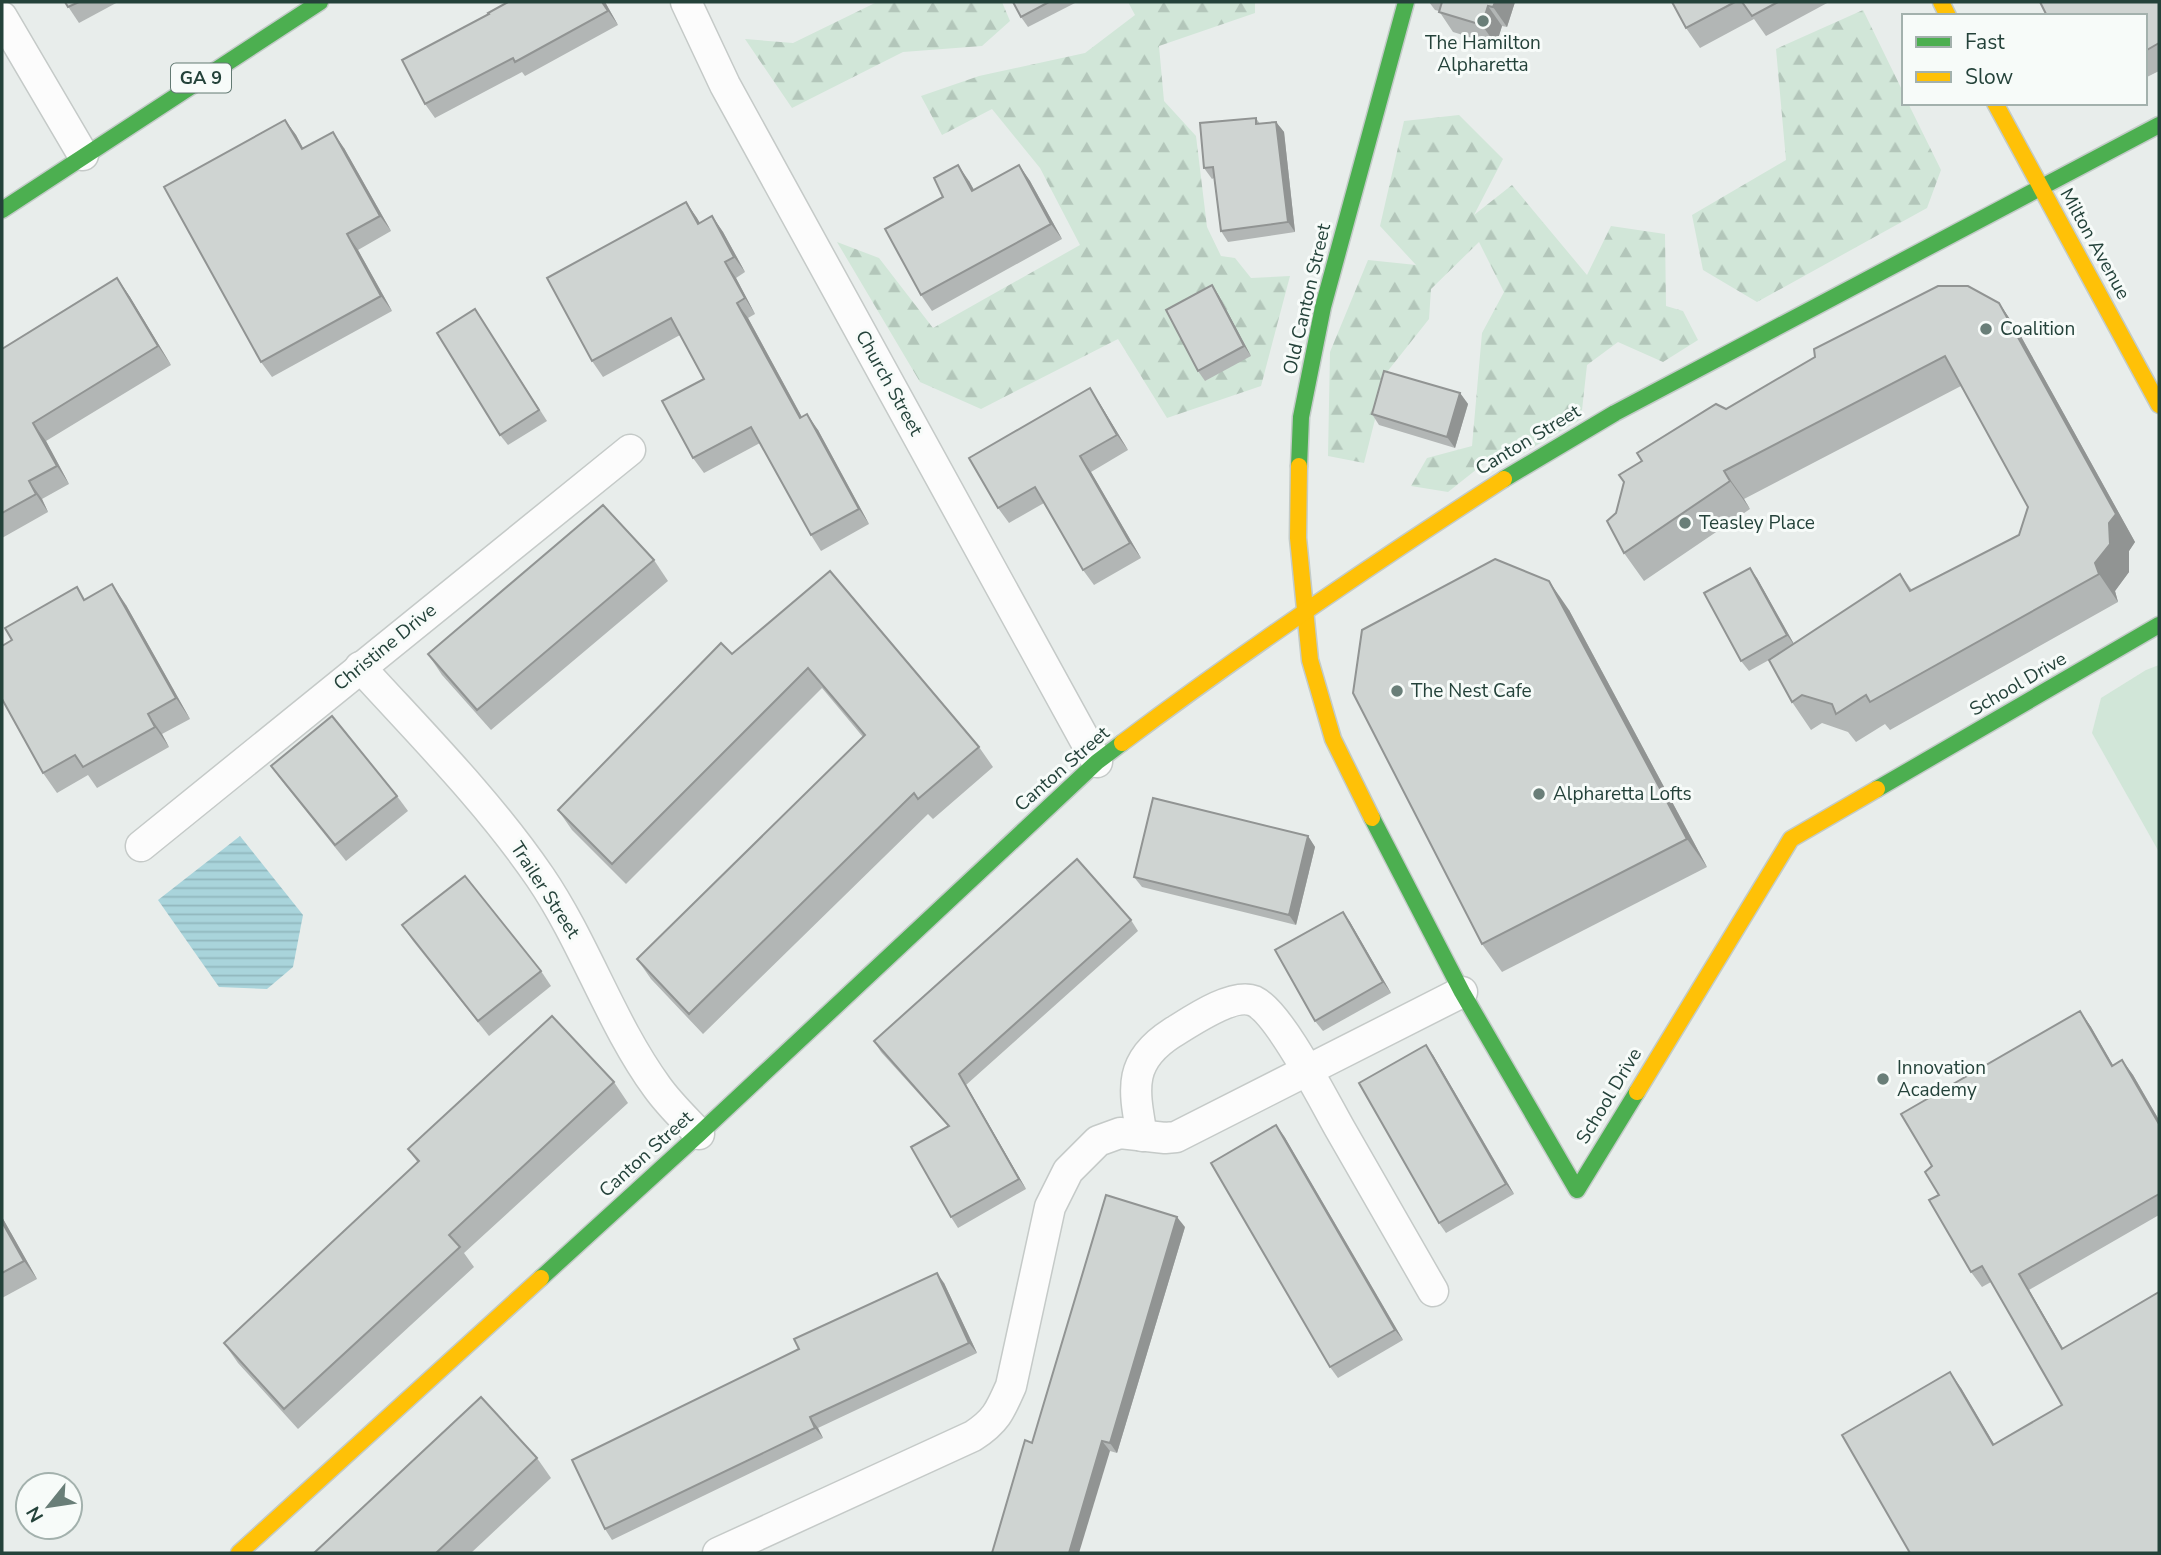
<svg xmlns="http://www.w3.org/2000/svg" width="2161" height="1555" viewBox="0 0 2161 1555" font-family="'Nunito Sans',sans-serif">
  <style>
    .grass { fill: #d1e6d8 }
    .forest { fill: url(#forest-firs) }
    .water { fill: url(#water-rules) }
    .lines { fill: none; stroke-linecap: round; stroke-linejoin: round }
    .street-casing { stroke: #c5cac8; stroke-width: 33 }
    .fast-casing { stroke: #c3cbc8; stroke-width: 19 }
    .slow-casing { stroke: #c3cbc8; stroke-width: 19 }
    .street { stroke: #fcfcfc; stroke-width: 30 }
    .fast { stroke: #4caf50; stroke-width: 16 }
    .slow { stroke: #ffc107; stroke-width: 16 }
    .wall { fill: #b2b6b5 }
    .shaded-wall { fill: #919493 }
    .building { fill: #cfd4d2; stroke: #919493; stroke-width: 2 }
    .poi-dot { fill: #697e78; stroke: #f7fbf9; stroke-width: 2.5 }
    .labels { text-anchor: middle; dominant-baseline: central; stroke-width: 6; stroke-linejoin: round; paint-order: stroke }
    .shield { fill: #f7fbf9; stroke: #637a73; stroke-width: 2 }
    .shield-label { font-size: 18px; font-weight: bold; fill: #24423a }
    .poi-label { font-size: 19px; fill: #24423a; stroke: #f7fbf9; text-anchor: start }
    .street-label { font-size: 19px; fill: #24423a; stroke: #f7fbf9 }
  </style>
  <defs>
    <pattern id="forest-firs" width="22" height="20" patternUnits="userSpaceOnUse" patternTransform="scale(1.75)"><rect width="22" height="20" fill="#d1e6d8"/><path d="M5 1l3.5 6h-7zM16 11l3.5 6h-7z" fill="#b3c6ba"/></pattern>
    <pattern id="water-rules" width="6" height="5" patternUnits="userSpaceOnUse" patternTransform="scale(1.75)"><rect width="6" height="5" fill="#a9d4db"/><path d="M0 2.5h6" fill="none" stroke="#91b7bd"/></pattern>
  </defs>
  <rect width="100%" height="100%" fill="#e8edeb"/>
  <polygon class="grass" points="2159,665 2159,852 2092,733 2101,698 2146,670"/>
  <g class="forest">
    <polygon points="877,2 1002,2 1010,21 982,46 903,52 792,108 745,39 793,43"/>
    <polygon points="1128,2 1255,2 1255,13 1159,46 1164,101 1196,136 1207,227 1221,256 1235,258 1251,278 1290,276 1261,386 1167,418 1118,339 981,409 920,382 837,242 879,258 933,328 1080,245 1040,168 992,109 942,135 921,96 979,76 1085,53 1135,15"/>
    <polygon points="1863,10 1904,94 1904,103 1908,103 1941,170 1927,208 1757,302 1703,270 1692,215 1786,160 1776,49"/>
    <polygon points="1459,115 1503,159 1474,215 1512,185 1587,275 1611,226 1665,234 1666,306 1683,311 1698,340 1663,362 1618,342 1587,365 1581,419 1520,455 1501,450 1448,492 1411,486 1427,458 1472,446 1482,333 1504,292 1479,242 1431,289 1429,319 1387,372 1364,463 1328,456 1330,352 1368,260 1416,265 1380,226 1404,121"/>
  </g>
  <polygon class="water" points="240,836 303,915 293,967 267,989 219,987 158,900"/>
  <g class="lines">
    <g class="street-casing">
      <g id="street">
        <polyline points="686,2 725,85 1097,762"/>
        <polyline points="2,17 83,155"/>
        <path d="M360,667C422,735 488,801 540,877C585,943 611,1024 657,1087C669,1104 685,1119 699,1134"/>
        <polyline points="141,846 630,450"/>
        <path d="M1142,1136C1134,1090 1127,1062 1172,1033C1190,1022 1233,992 1254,1001C1280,1013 1324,1101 1340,1129C1371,1183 1402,1237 1433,1291"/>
        <path d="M718,1553L973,1436C996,1421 1000,1411 1011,1386L1050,1207L1068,1171L1098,1141L1120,1133L1165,1138L1176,1137L1462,992"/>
      </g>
    </g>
    <g class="fast-casing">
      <g id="fast">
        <polyline points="2,210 320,2"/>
        <polyline points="1299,466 1301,417 1323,307 1406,2"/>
        <polyline points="1504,479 1615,413 2159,125"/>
        <polyline points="1877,789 2159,625"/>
        <polyline points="1372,818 1462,992 1577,1190 1637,1092"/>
        <polyline points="541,1278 699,1134 1097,762 1122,743"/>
      </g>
    </g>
    <g class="slow-casing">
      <g id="slow">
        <polyline points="1941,2 1948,16"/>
        <polyline points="1995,103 2159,405"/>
        <polyline points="1299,466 1298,538 1310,660 1333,739 1372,818"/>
        <path d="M1122,743C1246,650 1374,563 1504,479"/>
        <polyline points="1637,1092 1791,839 1877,789"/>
        <polyline points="239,1553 541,1278"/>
      </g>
    </g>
    <use href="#street" class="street"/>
    <use href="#fast" class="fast"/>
    <use href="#slow" class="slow"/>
  </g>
  <g class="wall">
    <polygon points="65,2 118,2 79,23"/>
    <polygon points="605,2 618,25 525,76 522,72 435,118 425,104"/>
    <polygon points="1013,2 1077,2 1028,27 1021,17"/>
    <polygon points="1429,2 1515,2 1507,27 1502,26 1496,45 1453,32 1439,11 1435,10"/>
    <polygon points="1672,2 1829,2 1766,36 1754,19 1700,48 1686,28"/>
    <polygon points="2159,2 2159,71 2145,78 2145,16"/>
    <polygon points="1256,118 1260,124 1276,122 1284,132 1295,232 1228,242 1221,231 1214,178 1212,179 1204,168"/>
    <polygon points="285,120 296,135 303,148 344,148 391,231 358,250 392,311 272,377 261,362"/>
    <polygon points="1019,165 1030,181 1062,239 932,311 921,295 943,197 969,181 974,190"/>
    <polygon points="686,202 700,223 712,216 723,232 745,272 736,278 755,314 748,318 802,417 818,430 869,524 821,551 811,535 760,443 704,473 693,458 704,379 680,335 603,377 592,361"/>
    <polygon points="117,278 130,297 171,365 46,441 69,484 42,499 48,512 2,538 2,349"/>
    <polygon points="1212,285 1219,296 1251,356 1205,381 1198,371"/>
    <polygon points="1999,303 2018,331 2135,542 2129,551 2129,572 2115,591 2118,602 1890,730 1885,724 1856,742 1848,732 1822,723 1811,730 1792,702 1769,660 1749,671 1741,661 1757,578 1794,644 1900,574 1912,590 2019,535 2028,507 1961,386 1744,499 1750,509 1644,581 1624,553 1616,513 1642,461 1726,409"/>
    <polygon points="475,309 547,421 508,445 500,435"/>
    <polygon points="1460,393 1468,404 1455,448 1379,425 1372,414"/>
    <polygon points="1100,404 1128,450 1091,472 1141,558 1094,585 1083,570 1044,503 1009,523 998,508"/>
    <polygon points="654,560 668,581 491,730 442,675 428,654"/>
    <polygon points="830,571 979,747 993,767 933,819 928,814 703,1034 651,979 637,959 863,737 822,688 626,884 572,830 558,810 732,654"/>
    <polygon points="85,599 126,605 190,719 162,734 169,747 97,788 88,775 57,793 43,773"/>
    <polygon points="1569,610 1707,867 1502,972 1482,944"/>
    <polygon points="271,766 397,796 408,811 346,861 282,781"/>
    <polygon points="1308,836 1315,847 1296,925 1142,887 1134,877"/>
    <polygon points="1343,912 1350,922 1391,993 1323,1031 1315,1021"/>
    <polygon points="1131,920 1138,931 966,1085 1026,1189 958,1228 951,1217 948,1126 881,1052 874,1041"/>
    <polygon points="402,925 541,971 551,986 489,1036 413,941"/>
    <polygon points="2080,1011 2091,1027 2113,1065 2122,1060 2133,1075 2159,1120 2159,1215 2029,1290 2063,1348 2159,1553 1910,1553 1961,1388 1994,1444 2062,1405 1991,1282 1982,1287 1971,1272 1939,1195"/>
    <polygon points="1433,1055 1514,1194 1446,1233 1439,1223"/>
    <polygon points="614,1082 628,1103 464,1253 474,1267 298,1429 238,1363 224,1343 418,1163 408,1149"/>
    <polygon points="1284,1136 1403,1340 1338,1378 1330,1367"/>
    <polygon points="2,1217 37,1279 2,1298"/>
    <polygon points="1185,1227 1117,1453 1110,1451 1032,1443"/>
    <polygon points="944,1283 977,1353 818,1428 823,1438 612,1540 605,1529"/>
    <polygon points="537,1458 551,1478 471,1553 314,1553"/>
  </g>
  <g class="shaded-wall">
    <polygon points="602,2 605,2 618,25 608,11"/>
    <polygon points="1495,2 1515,2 1507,27 1493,7"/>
    <polygon points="1488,6 1502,26 1496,45 1482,25"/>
    <polygon points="285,120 296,135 312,165 302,149"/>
    <polygon points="1276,122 1284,132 1295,232 1288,222"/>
    <polygon points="333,132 344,148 391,231 380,216"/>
    <polygon points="958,165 969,181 983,206 972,191"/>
    <polygon points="1019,165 1030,181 1062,239 1051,224"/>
    <polygon points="686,202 697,218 709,239 698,224"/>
    <polygon points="712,216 723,232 745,272 734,257"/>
    <polygon points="347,234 358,250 392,311 381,296"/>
    <polygon points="725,262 736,278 755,314 745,298"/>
    <polygon points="117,278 130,297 171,365 158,346"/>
    <polygon points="1212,285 1219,296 1251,356 1244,346"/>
    <polygon points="737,303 748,318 811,434 800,418"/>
    <polygon points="1999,303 2018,331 2135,542 2129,551 2129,572 2115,591 2118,602 2099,574"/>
    <polygon points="1090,388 1100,404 1128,450 1117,435"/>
    <polygon points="1460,393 1468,404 1455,448 1447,437"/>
    <polygon points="807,414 818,430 869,524 859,509"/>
    <polygon points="33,423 46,441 69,484 57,466"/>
    <polygon points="1080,456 1091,472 1141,558 1130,543"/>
    <polygon points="1724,471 1744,499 1750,509 1730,481"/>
    <polygon points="29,481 42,499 48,512 36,494"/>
    <polygon points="1750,568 1757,578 1795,646 1787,635"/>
    <polygon points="1549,581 1569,610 1707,867 1687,839"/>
    <polygon points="112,584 126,605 190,719 176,698"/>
    <polygon points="148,714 162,734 169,747 155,727"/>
    <polygon points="1308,836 1315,847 1296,925 1289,915"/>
    <polygon points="1343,912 1350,922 1391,993 1383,982"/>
    <polygon points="2080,1011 2091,1027 2122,1081 2112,1066"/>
    <polygon points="1426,1045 1433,1055 1514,1194 1506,1184"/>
    <polygon points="2122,1060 2133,1075 2159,1120 2159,1124"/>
    <polygon points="959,1074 966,1085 1026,1189 1019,1179"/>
    <polygon points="1276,1125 1284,1136 1403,1340 1395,1330"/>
    <polygon points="2,1217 37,1279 24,1261 2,1222"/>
    <polygon points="1177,1217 1185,1227 1117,1453 1110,1443"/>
    <polygon points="937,1273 944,1283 977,1353 969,1343"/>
    <polygon points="2019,1274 2029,1290 2072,1364 2062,1349"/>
    <polygon points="1950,1372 1961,1388 2004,1461 1993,1445"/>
    <polygon points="810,1417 818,1428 823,1438 815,1428"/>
    <polygon points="1102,1441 1110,1451 1079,1553 1069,1553"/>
  </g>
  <g class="building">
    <polygon points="65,2 79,2 68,7"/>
    <polygon points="508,2 602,2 608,11 515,62 513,58 425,104 402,60 489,14 488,13"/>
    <polygon points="1013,2 1049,2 1021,17"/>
    <polygon points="1442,2 1495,2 1493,7 1488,6 1482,25 1439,12"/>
    <polygon points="1672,2 1735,2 1686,28"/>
    <polygon points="1742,2 1778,2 1752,16"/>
    <polygon points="2040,2 2159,2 2159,43 2145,51 2145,16 2047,16"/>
    <polygon points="1256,118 1256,124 1276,122 1288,222 1221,231 1213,167 1204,168 1200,123"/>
    <polygon points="285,120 302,149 333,132 380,216 347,234 381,296 261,362 164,187"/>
    <polygon points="958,165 972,191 1019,165 1051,224 921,295 885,229 943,197 934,178"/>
    <polygon points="686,202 698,224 712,216 734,257 725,262 745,298 737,303 800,418 807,414 859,509 811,535 751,427 693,458 662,401 704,379 671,318 592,361 547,278"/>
    <polygon points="117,278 158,346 33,423 57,466 29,481 36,494 2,513 2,349"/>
    <polygon points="1212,285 1244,346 1198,371 1166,310"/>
    <polygon points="1938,286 1968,286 1999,303 2116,514 2109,523 2110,544 2095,563 2099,574 1870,702 1866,695 1836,714 1832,704 1802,695 1792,702 1769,660 1900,574 1910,591 2019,535 2028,507 1945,356 1724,471 1730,481 1624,553 1607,521 1616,513 1624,482 1619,475 1642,461 1637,453 1716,404 1726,409 1815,357 1814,349"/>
    <polygon points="475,309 539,410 500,435 437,333"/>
    <polygon points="1384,371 1460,393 1447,437 1372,414"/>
    <polygon points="1090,388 1117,435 1080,456 1130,543 1083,570 1035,487 998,508 969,458"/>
    <polygon points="603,505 654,560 477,710 428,654"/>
    <polygon points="1495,559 1549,581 1687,839 1482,944 1353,693 1362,630"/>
    <polygon points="1750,568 1787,635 1741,661 1704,593"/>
    <polygon points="830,571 979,747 918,799 914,793 689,1014 637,959 865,735 808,668 612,864 558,810 721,643 732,654"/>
    <polygon points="112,584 176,698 148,714 155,727 83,767 75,755 43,773 2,699 2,646 12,640 5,628 77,587 84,600"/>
    <polygon points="332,716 397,796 335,845 271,766"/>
    <polygon points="1153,798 1308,836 1289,915 1134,877"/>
    <polygon points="1077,859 1131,920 959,1074 1019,1179 951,1217 911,1147 949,1126 874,1041"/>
    <polygon points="465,876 541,971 478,1021 402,925"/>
    <polygon points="1343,912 1383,982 1315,1021 1275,950"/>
    <polygon points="2080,1011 2112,1066 2122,1060 2159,1124 2159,1194 2019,1274 2062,1349 2159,1292 2159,1553 1910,1553 1842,1435 1950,1372 1993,1445 2062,1405 1982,1266 1971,1272 1929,1200 1939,1195 1925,1172 1932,1166 1901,1114"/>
    <polygon points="552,1016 614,1082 449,1235 460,1247 284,1409 224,1343 419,1161 408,1149"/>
    <polygon points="1426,1045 1506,1184 1439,1223 1359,1083"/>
    <polygon points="1276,1125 1395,1330 1330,1367 1211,1163"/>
    <polygon points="1106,1195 1177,1217 1110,1443 1102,1441 1069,1553 992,1553 1025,1440 1032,1443"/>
    <polygon points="2,1222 24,1261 2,1273"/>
    <polygon points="937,1273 969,1343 810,1417 815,1428 605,1529 572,1460 799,1349 794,1339"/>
    <polygon points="481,1397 537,1458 436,1553 314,1553"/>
  </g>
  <g class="poi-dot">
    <circle cx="1483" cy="21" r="7"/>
    <circle cx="1986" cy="329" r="7"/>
    <circle cx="1685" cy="523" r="7"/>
    <circle cx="1397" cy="691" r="7"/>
    <circle cx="1539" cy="794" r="7"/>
    <circle cx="1883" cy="1079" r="7"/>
  </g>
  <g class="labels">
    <rect class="shield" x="171" y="63.5" width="60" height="29" rx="5"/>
    <g class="shield-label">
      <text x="201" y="78">GA 9</text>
    </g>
    <g class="poi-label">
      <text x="1483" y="43" text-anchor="middle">The Hamilton<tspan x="1483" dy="22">Alpharetta</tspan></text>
      <text x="2000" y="329">Coalition</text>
      <text x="1699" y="523">Teasley Place</text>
      <text x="1411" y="691">The Nest Cafe</text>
      <text x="1553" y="794">Alpharetta Lofts</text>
      <text x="1897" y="1068">Innovation<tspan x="1897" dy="22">Academy</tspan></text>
    </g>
    <g class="street-label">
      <text transform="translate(2095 244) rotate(61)">Milton Avenue</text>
      <text transform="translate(1307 299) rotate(-77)">Old Canton Street</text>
      <text transform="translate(889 383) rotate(61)">Church Street</text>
      <text transform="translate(1528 440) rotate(-31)">Canton Street</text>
      <text transform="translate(385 647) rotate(-39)">Christine Drive</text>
      <text transform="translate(2018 684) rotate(-30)">School Drive</text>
      <text transform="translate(1062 769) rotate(-41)">Canton Street</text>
      <text transform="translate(545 890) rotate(57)">Trailer Street</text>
      <text transform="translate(1609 1096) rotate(-59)">School Drive</text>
      <text transform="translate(646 1154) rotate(-42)">Canton Street</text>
    </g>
  </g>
  <rect width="2161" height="1555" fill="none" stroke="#24423a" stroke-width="7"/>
  <rect x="1902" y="14" width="245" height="91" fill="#f7fbf9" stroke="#a3b1ad" stroke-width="2"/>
  <rect x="1916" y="37" width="35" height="10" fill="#4caf50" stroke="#a3b1ad" stroke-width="2"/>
  <text x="1965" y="49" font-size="21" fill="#24423a">Fast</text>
  <rect x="1916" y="72" width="35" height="10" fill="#ffc107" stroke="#a3b1ad" stroke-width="2"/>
  <text x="1965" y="84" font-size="21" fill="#24423a">Slow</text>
  <g transform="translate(49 1506) rotate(240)"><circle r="33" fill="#f7fbf9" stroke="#a3b1ad" stroke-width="2"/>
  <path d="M0-5L12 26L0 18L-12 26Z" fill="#697e78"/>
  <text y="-10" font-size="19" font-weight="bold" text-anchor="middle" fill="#24423a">N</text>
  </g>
</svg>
